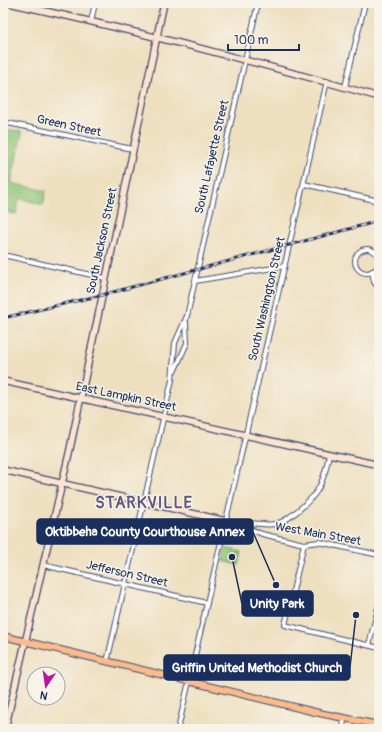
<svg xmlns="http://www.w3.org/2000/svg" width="382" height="732" viewBox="0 0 382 732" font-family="Pangolin,sans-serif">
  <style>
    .green { fill: #91c576; stroke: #567a6a }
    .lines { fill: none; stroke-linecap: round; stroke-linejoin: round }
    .street-casing { stroke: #3b496d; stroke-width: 6 }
    .secondary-casing { stroke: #3b496d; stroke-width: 8 }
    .primary-casing { stroke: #3b496d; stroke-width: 8 }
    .street { stroke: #fff; stroke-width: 4 }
    .secondary { stroke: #fde4d1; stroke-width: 5.5 }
    .primary { stroke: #fbbb8c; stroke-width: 6 }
    .rail-casing { stroke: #1b2f5e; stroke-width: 3 }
    .rail { stroke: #f7f3e8; stroke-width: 1.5; stroke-dasharray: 4.5; stroke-linecap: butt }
    .labels { text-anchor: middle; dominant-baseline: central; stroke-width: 3; stroke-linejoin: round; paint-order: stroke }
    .street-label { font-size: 12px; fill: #1b2f5e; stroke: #f7f3e8 }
    .district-label { font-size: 16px; font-weight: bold; letter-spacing: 1px; fill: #605a82; stroke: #f7f3e8 }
    .leader { fill: none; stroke: #1b2f5e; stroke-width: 1.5 }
    .callout-dot { fill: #1b2f5e; stroke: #f7f3e8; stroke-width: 1.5 }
    .callout { fill: #1b2f5e; stroke: #1b2f5e; stroke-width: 1.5 }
    .callout-label { font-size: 13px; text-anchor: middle; font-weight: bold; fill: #fff }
  </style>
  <rect width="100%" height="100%" fill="#f7f3e8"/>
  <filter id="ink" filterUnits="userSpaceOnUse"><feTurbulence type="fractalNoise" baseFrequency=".025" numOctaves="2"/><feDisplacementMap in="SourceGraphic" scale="8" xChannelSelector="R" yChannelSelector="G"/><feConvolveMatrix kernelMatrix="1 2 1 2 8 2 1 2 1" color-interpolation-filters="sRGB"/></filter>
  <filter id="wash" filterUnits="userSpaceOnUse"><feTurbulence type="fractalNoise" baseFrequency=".012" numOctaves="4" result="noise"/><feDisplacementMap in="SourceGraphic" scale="16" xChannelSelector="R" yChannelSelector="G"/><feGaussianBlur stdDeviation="0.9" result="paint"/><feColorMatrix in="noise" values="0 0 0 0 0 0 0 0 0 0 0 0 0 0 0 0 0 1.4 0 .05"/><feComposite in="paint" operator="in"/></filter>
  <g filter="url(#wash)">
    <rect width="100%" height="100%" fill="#eedfbf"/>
    <g class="green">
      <polygon points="3,128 22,132 11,183 46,191 43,205 19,198 16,214 3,211"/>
      <polygon points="225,548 242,552 239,565 222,561"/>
    </g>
  </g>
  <g filter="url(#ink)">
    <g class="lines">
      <g class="street-casing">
        <g id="street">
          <polyline points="91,22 95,3"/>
          <polyline points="345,87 365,3"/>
          <polyline points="3,122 132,149"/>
          <polyline points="304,184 379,201"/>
          <circle cx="367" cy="261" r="12"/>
          <polyline points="3,255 105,278"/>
          <polyline points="372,271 374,282 379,288"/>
          <polyline points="195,281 285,266"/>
          <polyline points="175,370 187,343 186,322"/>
          <polyline points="226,521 239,524 262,534 304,544 319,542 379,555"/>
          <path d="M239,524C253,521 262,526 275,524C286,523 313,499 318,489C324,479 327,466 329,454"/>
          <polyline points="304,544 285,625 379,648"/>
          <polyline points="43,565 207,603"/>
          <polyline points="369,645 379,604"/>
          <polyline points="107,662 172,380 175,343 187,316 258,3"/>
          <polyline points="178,729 327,81"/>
          <polyline points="343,729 344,719"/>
        </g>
      </g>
      <g class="secondary-casing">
        <g id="secondary">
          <path d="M9,3C133,30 257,62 379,97"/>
          <polyline points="3,381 379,465"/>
          <polyline points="3,470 226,521"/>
          <polyline points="5,729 70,449 164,3"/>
        </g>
      </g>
      <g class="primary-casing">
        <polyline id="primary" points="3,636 319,713 379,725"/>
      </g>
      <use href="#street" class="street"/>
      <use href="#secondary" class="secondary"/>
      <use href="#primary" class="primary"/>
      <g class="rail-casing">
        <polyline id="rail" points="3,318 102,295 379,221"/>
      </g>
      <use href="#rail" class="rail"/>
    </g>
  </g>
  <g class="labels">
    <g class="street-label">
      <text transform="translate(69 126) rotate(12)">Green Street</text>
      <text transform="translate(212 157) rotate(-77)">South Lafayette Street</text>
      <text transform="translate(102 241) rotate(-78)">South Jackson Street</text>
      <text transform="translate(267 299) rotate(-77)">South Washington Street</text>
      <text transform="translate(126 397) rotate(12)">East Lampkin Street</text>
      <text transform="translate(318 534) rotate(10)">West Main Street</text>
      <text transform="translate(127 574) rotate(13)">Jefferson Street</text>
    </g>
    <g class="district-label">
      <text x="144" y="503">STARKVILLE</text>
    </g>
  </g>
  <path class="leader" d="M276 585L253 532M232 557L242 604M356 615L350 667"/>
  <g class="callout-dot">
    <circle cx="276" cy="585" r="4"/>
    <circle cx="232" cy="557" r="4"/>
    <circle cx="356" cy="615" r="4"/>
  </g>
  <g class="callout">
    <rect x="37" y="519" width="216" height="25" rx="4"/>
    <rect x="242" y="591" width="71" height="25" rx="4"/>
    <rect x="164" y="655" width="186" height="25" rx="4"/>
  </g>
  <g class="callout-label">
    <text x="145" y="536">Oktibbeha County Courthouse Annex</text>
    <text x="277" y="608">Unity Park</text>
    <text x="257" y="672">Griffin United Methodist Church</text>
  </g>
  <rect width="382" height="732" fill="none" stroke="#f7f3e8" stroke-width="16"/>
  <g transform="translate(46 686) rotate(193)"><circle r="19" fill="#f7f3e8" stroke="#9fa5b1"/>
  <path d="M0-3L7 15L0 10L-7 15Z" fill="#b5179e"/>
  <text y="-6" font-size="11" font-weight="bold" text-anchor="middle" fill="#1b2f5e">N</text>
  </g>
  <path d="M228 44v6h71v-6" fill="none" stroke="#1b2f5e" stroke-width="2"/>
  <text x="234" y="44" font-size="12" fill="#1b2f5e" stroke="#f7f3e8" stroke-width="3" paint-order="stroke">100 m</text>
</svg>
